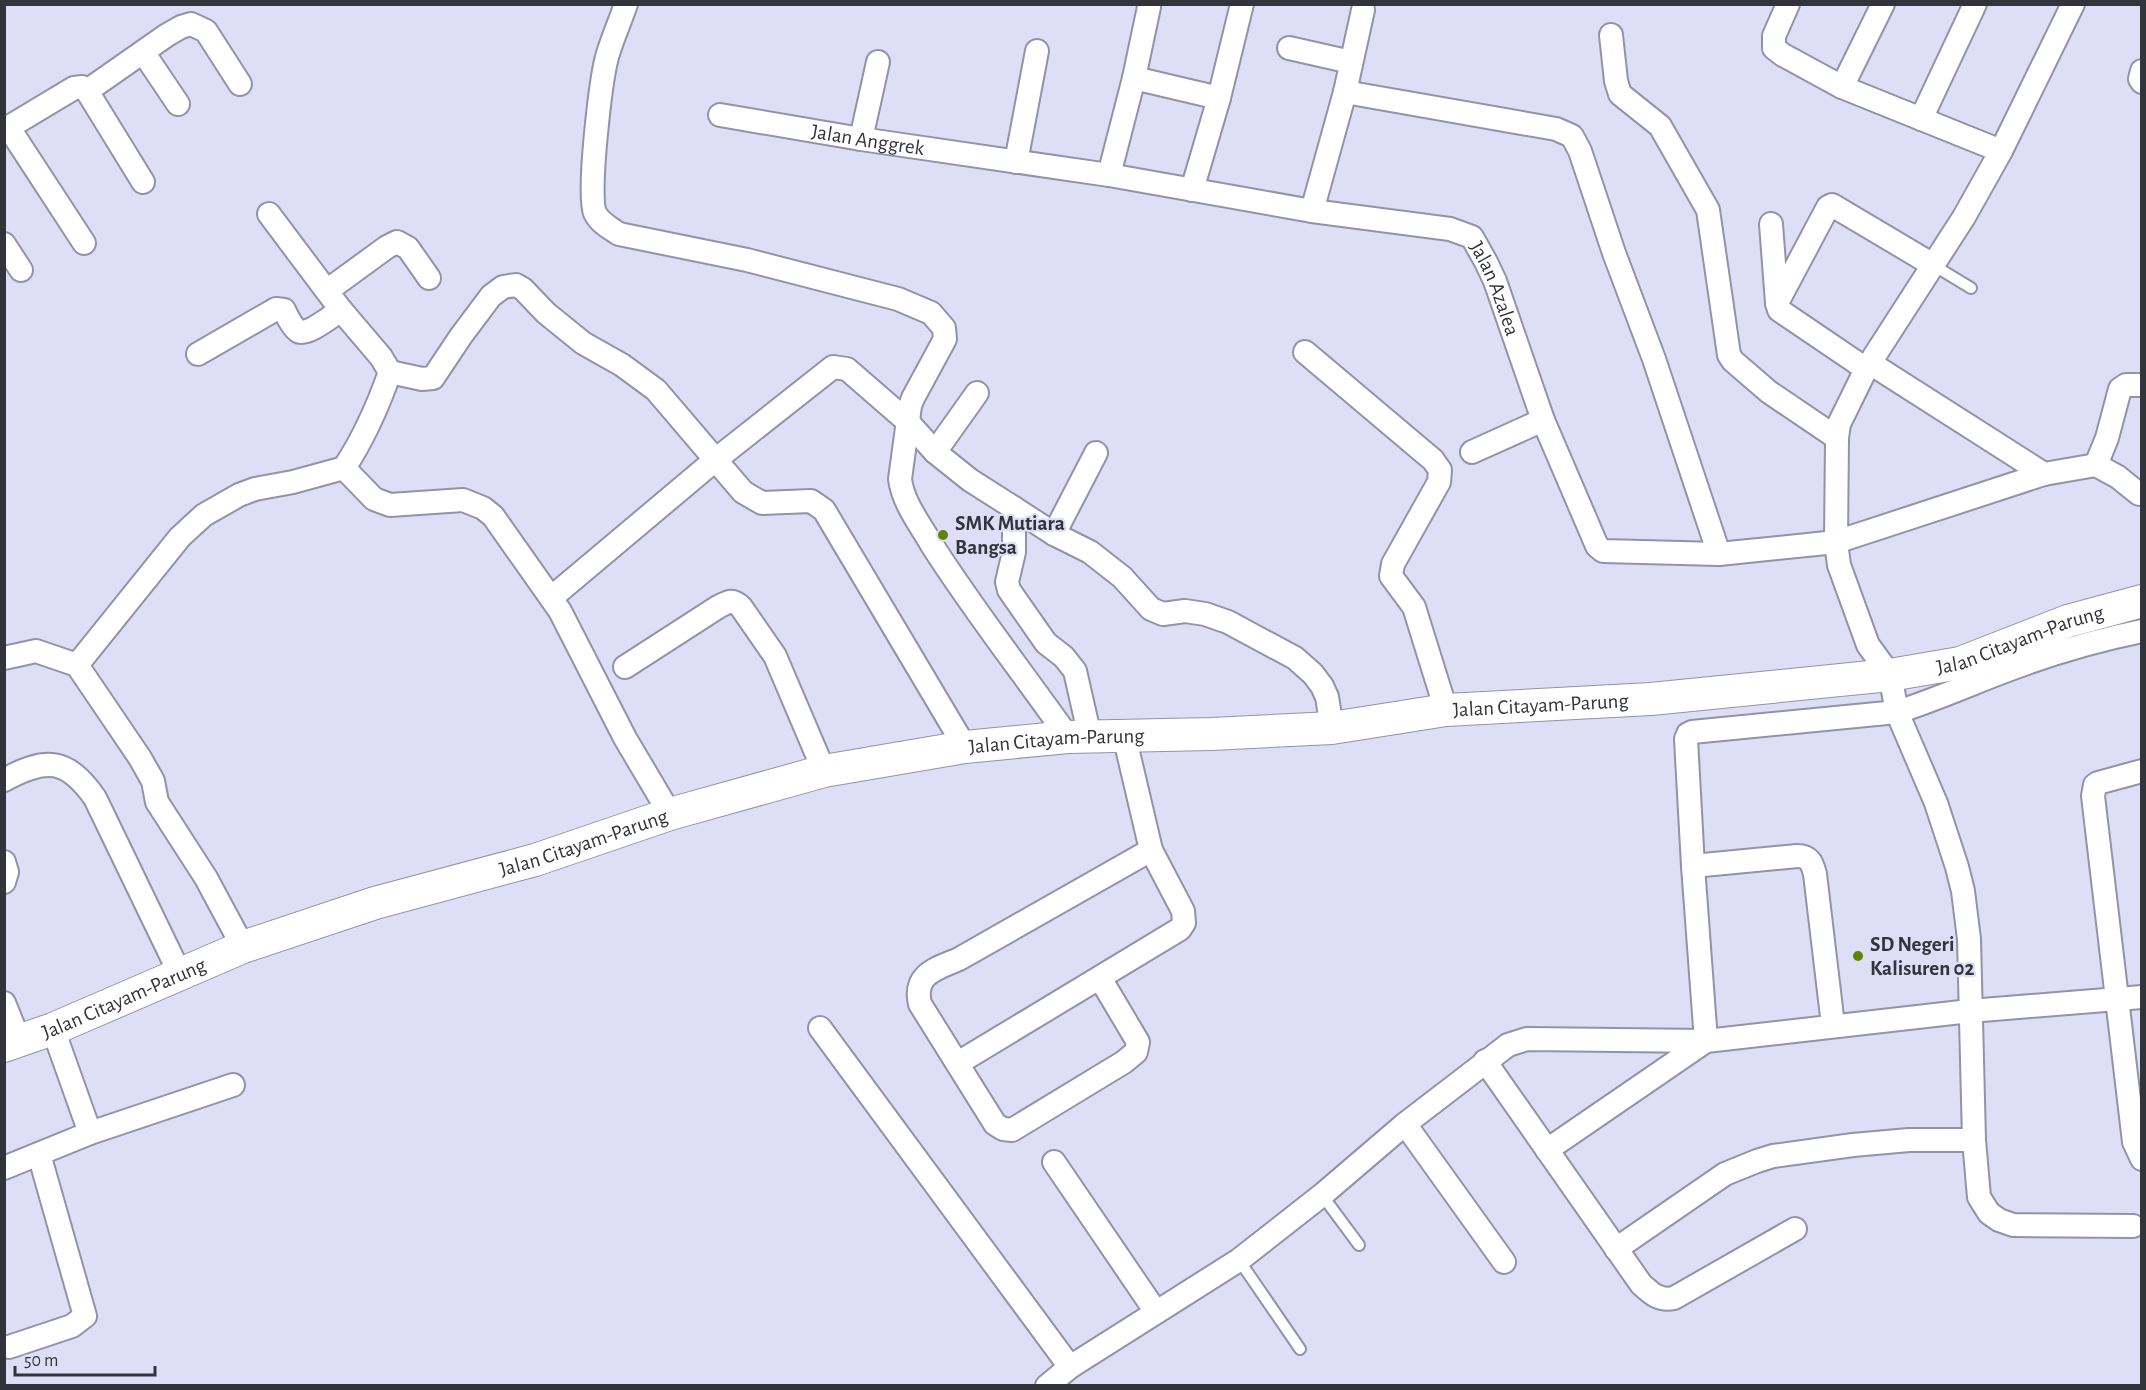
<svg xmlns="http://www.w3.org/2000/svg" width="2146" height="1390" viewBox="0 0 2146 1390" font-family="'Alegreya Sans',sans-serif">
  <style>
    .lines { fill: none; stroke-linecap: round; stroke-linejoin: round }
    .service-casing { stroke: #9292a8; stroke-width: 14 }
    .minor-casing { stroke: #9292a8; stroke-width: 26 }
    .secondary-casing { stroke: #9292a8; stroke-width: 34 }
    .service { stroke: #fff; stroke-width: 10 }
    .minor { stroke: #fff; stroke-width: 22 }
    .secondary { stroke: #fff; stroke-width: 32 }
    .poi-dot { fill: #5d850a; stroke: #dedff6; stroke-width: 2 }
    .labels { text-anchor: middle; dominant-baseline: central; stroke-width: 4.5; stroke-linejoin: round; paint-order: stroke }
    .street-label { font-size: 21px; fill: #33333c; stroke: #dedff6 }
    .poi-label { font-size: 21px; font-weight: bold; fill: #33333c; stroke: #dedff6; text-anchor: start }
  </style>
  <rect width="100%" height="100%" fill="#dedff6"/>
  <g class="lines">
    <g class="service-casing">
      <g id="service">
        <polyline points="1933,265 1971,288"/>
        <polyline points="1322,1195 1359,1245"/>
        <polyline points="1239,1260 1300,1349"/>
      </g>
    </g>
    <g class="minor-casing">
      <g id="minor">
        <path d="M626,4C620,22 612,39 607,57C601,79 587,194 595,213C600,223 610,228 619,234L747,260L898,299L931,313L944,328L945,339L913,398L910,406L900,479C903,503 920,524 932,545C974,611 1023,673 1068,737"/>
        <polyline points="1788,4 1774,36 1774,48 1783,55 1842,87 2001,151"/>
        <polyline points="2073,4 2001,151 1964,217 1866,369 1839,424 1837,438 1836,542 1839,565 1868,645 1890,675 1897,712 1936,803 1957,867 1963,891 1969,939 1974,1140 1979,1197 1989,1213 1999,1220 2013,1225 2133,1226"/>
        <polyline points="1611,35 1616,81 1620,94 1660,126 1708,210 1729,355 1733,361 1769,392 1837,438"/>
        <polyline points="1289,48 1351,62"/>
        <polyline points="143,52 178,104"/>
        <polyline points="2142,71 2140,79 2142,82"/>
        <polyline points="1134,78 1219,98"/>
        <polyline points="1842,87 1883,4"/>
        <polyline points="87,91 167,35 181,27 191,24 206,31 240,84"/>
        <polyline points="1345,92 1556,129 1572,136 1580,151 1614,253 1654,359 1719,554"/>
        <path id="s1" d="M720,115L861,139L1109,175L1312,211L1450,229L1472,237L1486,262L1495,281L1543,420L1597,546L1603,551L1719,554L1836,542L2044,474L2096,465L2118,477L2139,494"/>
        <polyline points="1921,119 1975,4"/>
        <polyline points="9,128 84,243"/>
        <polyline points="4,130 74,88 82,87 87,91 143,182"/>
        <polyline points="861,139 878,62"/>
        <polyline points="1016,162 1037,51"/>
        <polyline points="1109,175 1134,78 1149,7"/>
        <polyline points="1192,190 1219,98 1242,4"/>
        <polyline points="1312,211 1345,92 1363,10"/>
        <path d="M269,214L341,310L381,357L390,372C378,406 364,438 344,468"/>
        <polyline points="1771,224 1777,303 1828,207 1832,205 1933,265"/>
        <polyline points="4,244 21,270"/>
        <polyline points="328,290 387,247 397,242 408,248 429,278"/>
        <polyline points="1777,303 1779,310 1866,369"/>
        <polyline points="1305,352 1433,460 1440,470 1439,482 1393,564 1391,576 1414,607 1446,710"/>
        <path d="M198,354L276,309L284,310C287,316 292,327 298,331C306,337 333,315 341,310"/>
        <polyline points="1870,363 2044,474"/>
        <polyline points="390,372 422,379 433,378 461,336 491,296 503,287 516,285 523,289 546,313 583,343 622,365 656,390 743,492 762,503 811,501 824,510 965,747"/>
        <polyline points="977,393 935,452 970,480 1014,508 1054,534 1090,552 1122,577 1151,609 1163,614 1185,611 1205,614 1228,622 1295,658 1313,674 1322,686 1327,697 1332,728"/>
        <polyline points="1472,452 1543,420"/>
        <polyline points="2096,465 2107,438 2120,389 2126,385 2142,385"/>
        <polyline points="1014,508 1014,552 1007,582 1009,590 1046,643 1064,657 1075,671 1090,737"/>
        <polyline points="1054,534 1096,453"/>
        <polyline points="551,598 714,461 833,367 847,369 908,422 935,452"/>
        <path d="M2142,631C2093,641 2046,655 2000,673C1966,686 1932,701 1897,712L1692,732L1688,734L1686,739L1693,866L1706,1041L1970,1011L2142,997"/>
        <polyline points="4,658 36,651 77,665 140,758 153,781 157,802 206,878 243,947"/>
        <polyline points="77,665 180,537 204,515 239,495 255,489 293,482 344,468 374,499 390,505 463,500 483,508 493,516 560,611 625,738 670,814"/>
        <path d="M625,667L718,607C728,602 732,598 741,607L775,656L824,771"/>
        <polyline points="2142,771 2098,783 2095,785 2093,796 2134,1142 2142,1159"/>
        <path d="M4,780C46,757 67,758 95,798L180,974"/>
        <polyline points="4,862 7,872 4,882"/>
        <path d="M1693,866L1797,856C1810,856 1812,863 1815,874L1833,1025"/>
        <path d="M1100,978L1138,1042L1136,1052L1124,1062L1012,1130L1003,1129L995,1124L920,1004C913,974 936,969 959,959L1151,850L1124,735"/>
        <polyline points="4,1003 19,1040"/>
        <polyline points="820,1028 1070,1367"/>
        <polyline points="53,1029 90,1133"/>
        <path d="M1485,1061L1641,1284C1652,1294 1659,1301 1674,1298L1795,1229"/>
        <polyline points="958,1063 1180,929 1184,923 1183,911 1151,850"/>
        <polyline points="1405,1124 1504,1262"/>
        <polyline points="1547,1150 1706,1041"/>
        <polyline points="1054,1162 1156,1312"/>
        <polyline points="4,1168 90,1133 233,1085"/>
        <polyline points="1616,1249 1725,1174 1757,1161 1773,1156 1853,1145 1909,1140 1974,1140"/>
        <polyline points="9,1347 72,1326 85,1316 39,1154"/>
        <polyline points="1047,1386 1070,1367 1239,1260 1322,1195 1405,1124 1508,1045 1527,1039 1706,1041"/>
      </g>
    </g>
    <g class="secondary-casing">
      <g id="secondary">
        <path id="s2" d="M4,1046L53,1029L243,947L375,903L535,860L670,814L824,771L965,747L1068,737L1212,734L1332,728L1446,710L1651,699L1890,675L1960,663L2068,621L2142,601"/>
      </g>
    </g>
    <use href="#service" class="service"/>
    <use href="#minor" class="minor"/>
    <use href="#secondary" class="secondary"/>
  </g>
  <g class="poi-dot">
    <circle cx="943" cy="535" r="6"/>
    <circle cx="1858" cy="956" r="6"/>
  </g>
  <g class="labels">
    <g class="street-label">
      <text stroke="none"><textPath href="#s1" startOffset="150">Jalan Anggrek</textPath></text>
      <text stroke="none"><textPath href="#s1" startOffset="819">Jalan Azalea</textPath></text>
      <text stroke="none"><textPath href="#s2" startOffset="2073">Jalan Citayam-Parung</textPath></text>
      <text stroke="none"><textPath href="#s2" startOffset="1587">Jalan Citayam-Parung</textPath></text>
      <text stroke="none"><textPath href="#s2" startOffset="1101">Jalan Citayam-Parung</textPath></text>
      <text stroke="none"><textPath href="#s2" startOffset="615">Jalan Citayam-Parung</textPath></text>
      <text stroke="none"><textPath href="#s2" startOffset="129">Jalan Citayam-Parung</textPath></text>
    </g>
    <g class="poi-label">
      <text x="955" y="523">SMK Mutiara<tspan x="955" dy="24">Bangsa</tspan></text>
      <text x="1870" y="944">SD Negeri<tspan x="1870" dy="24">Kalisuren 02</tspan></text>
    </g>
  </g>
  <rect width="2146" height="1390" fill="none" stroke="#33333c" stroke-width="12"/>
  <path d="M15 1366v9h140v-9" fill="none" stroke="#33333c" stroke-width="3"/>
  <text x="24" y="1366" font-size="18" fill="#33333c" stroke="#dedff6" stroke-width="4.5" paint-order="stroke">50 m</text>
</svg>
